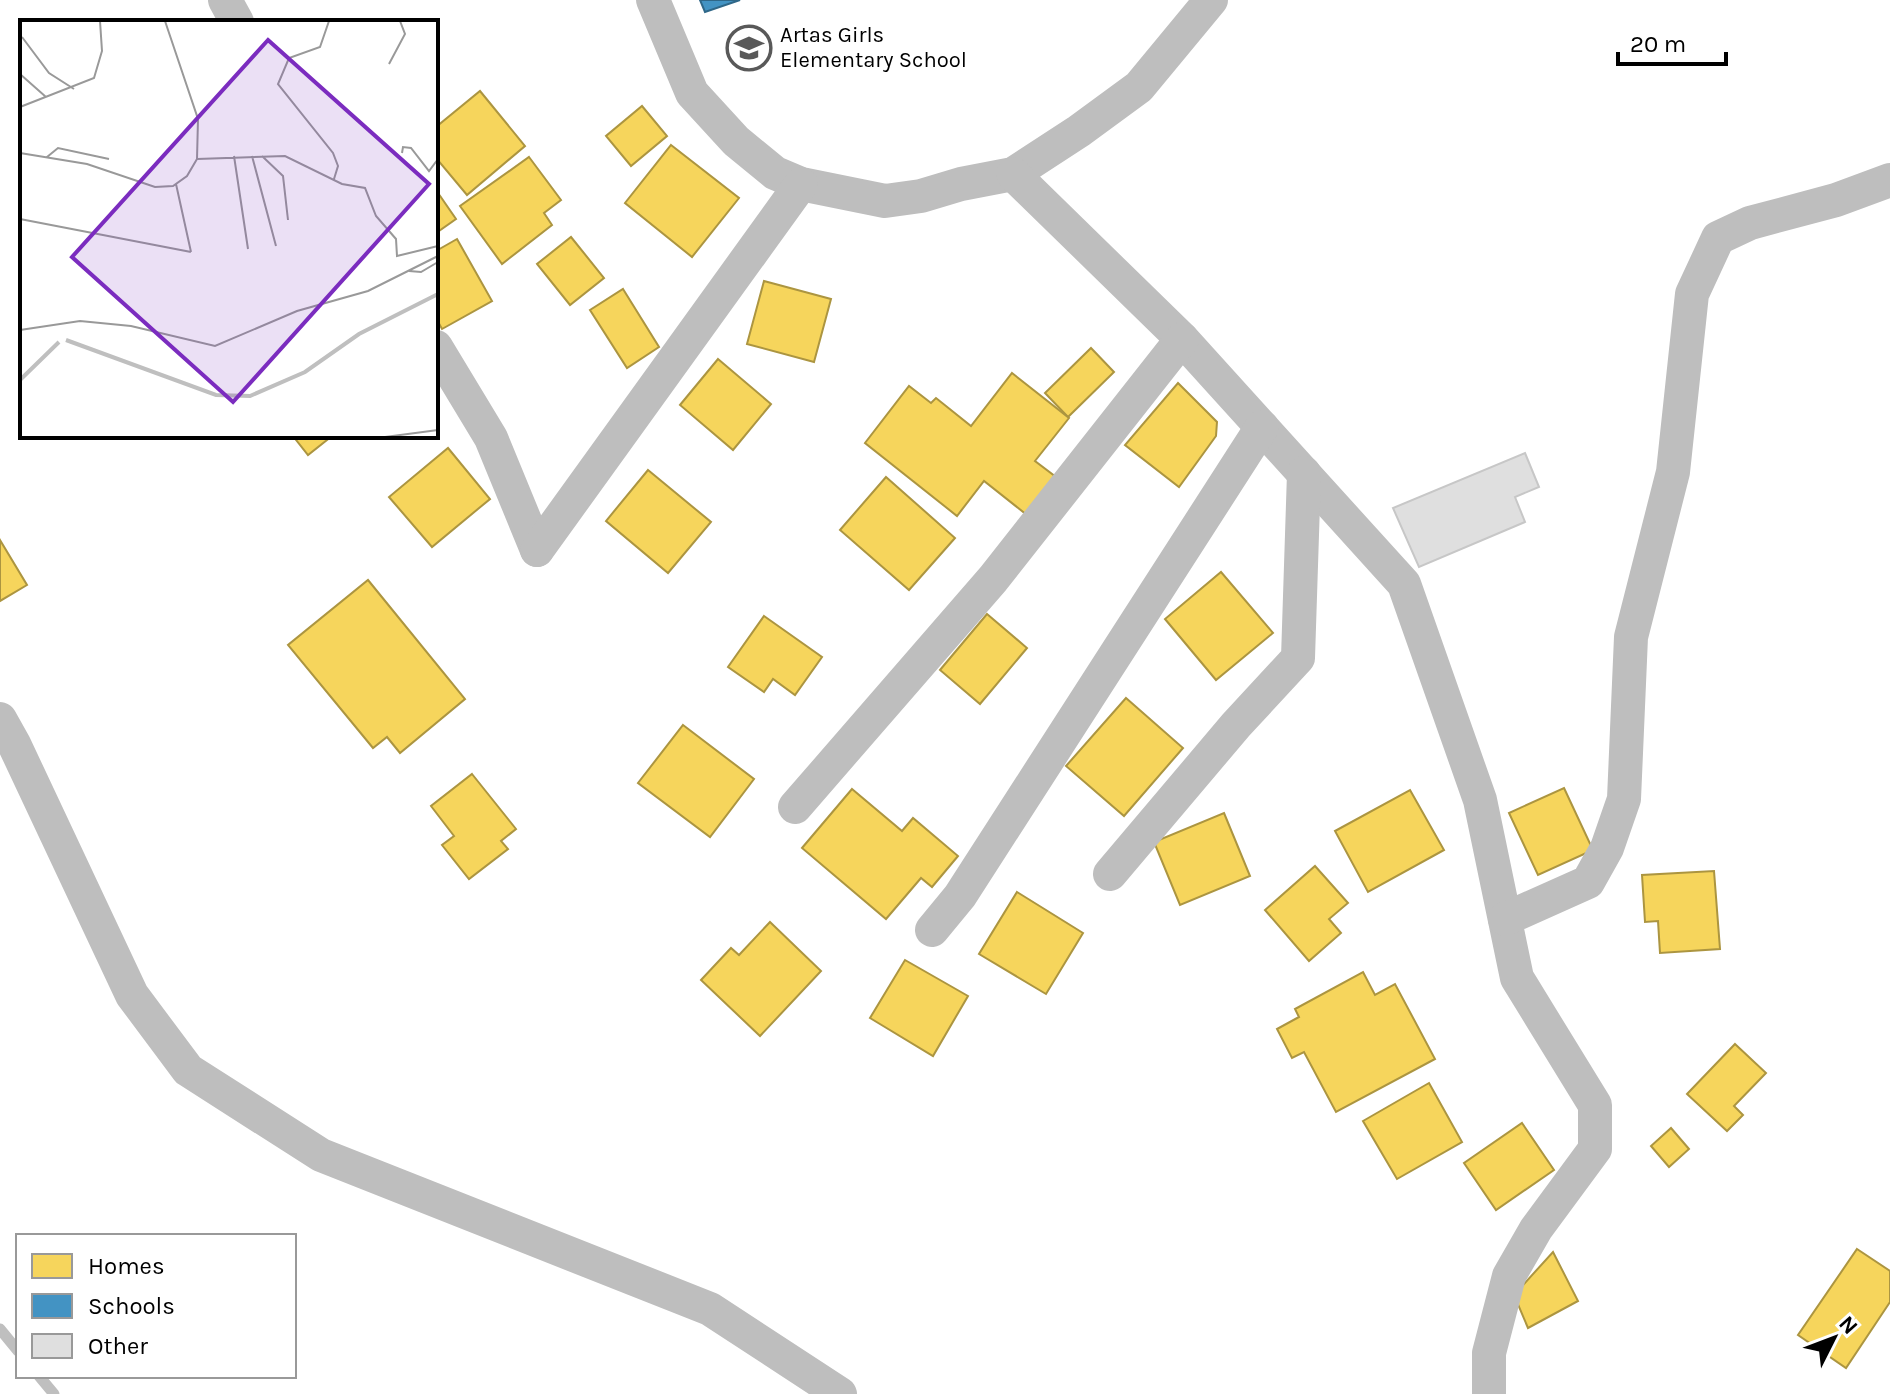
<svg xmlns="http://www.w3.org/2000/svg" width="1890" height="1394" viewBox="0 0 1890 1394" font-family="Karla,sans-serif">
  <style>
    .homes { fill: #f6d55c; stroke: #ac9540; stroke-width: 2 }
    .schools { fill: #4393c3; stroke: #2f6788; stroke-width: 2 }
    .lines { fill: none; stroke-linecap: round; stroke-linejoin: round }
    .stream { stroke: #bfbfbf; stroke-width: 11 }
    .building { fill: #dfdfdf; stroke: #c7c7c7; stroke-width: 2 }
    .minor { stroke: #bebebe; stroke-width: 34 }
    .labels { text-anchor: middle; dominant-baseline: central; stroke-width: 8; stroke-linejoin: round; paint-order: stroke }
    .poi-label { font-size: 22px; fill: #000; stroke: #fff; text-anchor: start }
    .inset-river { fill: none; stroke: #bfbfbf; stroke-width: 4 }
    .inset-road { fill: none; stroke: #999; stroke-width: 2 }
    .view { fill: #7b2cbf; fill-opacity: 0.15; stroke: #7b2cbf; stroke-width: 4 }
    .inset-edge { fill: none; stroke: #000; stroke-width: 4 }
  </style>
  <rect width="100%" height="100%" fill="#fff"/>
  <g class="homes">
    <polygon points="480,91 525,146 467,195 436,158 436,127"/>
    <polygon points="642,106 667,136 631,166 606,136"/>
    <polygon points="671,145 739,198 692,257 625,203"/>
    <polygon points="529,157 561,200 544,213 552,225 502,264 460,206"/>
    <polygon points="436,190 456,219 436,233"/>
    <polygon points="571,237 604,278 570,305 537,264"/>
    <polygon points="457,239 492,301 442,329 436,318 436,251"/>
    <polygon points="764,281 831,299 814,362 747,344"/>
    <polygon points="623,289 659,347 627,368 590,310"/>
    <polygon points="1091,348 1114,372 1068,417 1045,393"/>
    <polygon points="718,359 771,404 733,450 680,405"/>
    <polygon points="1012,373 1069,418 1035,461 1056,477 1027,515 984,481 957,516 865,443 909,386 931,403 936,398 971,426"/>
    <polygon points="1178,383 1217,422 1216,436 1179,487 1125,445"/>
    <polygon points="293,436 332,436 308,455"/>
    <polygon points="448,448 490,499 432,547 389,497"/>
    <polygon points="648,470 711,522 668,573 606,521"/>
    <polygon points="886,477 955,538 909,590 840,530"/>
    <polygon points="0,540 27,585 0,601"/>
    <polygon points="1221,572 1273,633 1216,680 1165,619"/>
    <polygon points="368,580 465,699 400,753 387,737 373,748 288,645"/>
    <polygon points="987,614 1027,648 980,704 940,670"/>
    <polygon points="764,616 822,657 795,695 773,679 764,692 728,667"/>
    <polygon points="1126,698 1183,748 1124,816 1066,766"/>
    <polygon points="683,725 754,779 710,837 638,783"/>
    <polygon points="472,774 516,829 501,841 508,849 469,879 442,845 454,836 431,806"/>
    <polygon points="1564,788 1593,850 1538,875 1509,813"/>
    <polygon points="852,789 902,831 913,818 958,856 932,887 921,878 886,919 802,848"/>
    <polygon points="1410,790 1444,850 1368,892 1335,831"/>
    <polygon points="1224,813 1250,876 1180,905 1154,842"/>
    <polygon points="1315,866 1348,903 1329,919 1341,933 1309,961 1265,910"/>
    <polygon points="1714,871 1720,949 1660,953 1658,921 1645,922 1642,875"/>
    <polygon points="1017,892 1083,933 1046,994 979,954"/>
    <polygon points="770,922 821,971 760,1036 701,980 731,948 739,955"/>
    <polygon points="905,960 968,996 933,1056 870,1018"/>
    <polygon points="1363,972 1375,995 1395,984 1435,1059 1336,1112 1304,1052 1292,1058 1277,1029 1299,1017 1295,1009"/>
    <polygon points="1735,1044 1766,1073 1734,1106 1743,1115 1727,1131 1687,1094"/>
    <polygon points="1429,1083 1462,1142 1397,1179 1363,1121"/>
    <polygon points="1522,1123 1554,1170 1496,1210 1464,1163"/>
    <polygon points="1671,1128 1689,1149 1669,1167 1651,1146"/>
    <polygon points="1857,1249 1890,1271 1890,1302 1846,1368 1798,1335"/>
    <polygon points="1553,1252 1578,1301 1528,1328 1514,1295"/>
  </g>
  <polygon class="schools" points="700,0 740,0 705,12"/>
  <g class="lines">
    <g class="stream">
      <polyline points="0,1329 18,1351"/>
      <polyline points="39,1376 54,1394"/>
    </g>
  </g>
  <polygon class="building" points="1525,453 1539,487 1515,497 1525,522 1419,567 1393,508"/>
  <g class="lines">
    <g class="minor">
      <polyline points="225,0 237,22"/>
      <polyline points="653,0 692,93 736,141 775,173 801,184 885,201 921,196 961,184 1013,174 1079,131 1139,87 1211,0"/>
      <polyline points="1013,174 1182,339 1404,584 1480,800 1517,978 1595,1105 1595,1149 1536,1229 1509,1276 1489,1353 1489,1394"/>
      <polyline points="436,347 491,438 537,550"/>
      <polyline points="537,550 801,184"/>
      <polyline points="0,719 14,744 132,995 188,1070 321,1155 710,1309 840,1394"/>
      <polyline points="795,807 993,579 1182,339"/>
      <polyline points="1110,874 1236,725 1298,658 1304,473"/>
      <polyline points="1505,919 1588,882 1607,848 1624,799 1631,637 1673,472 1692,294 1718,238 1750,223 1836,200 1890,180"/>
      <polyline points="932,930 960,896 1262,427"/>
    </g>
  </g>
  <defs>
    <g id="school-ring" transform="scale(2.3)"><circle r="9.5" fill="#fff" stroke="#595959" stroke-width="1.5"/><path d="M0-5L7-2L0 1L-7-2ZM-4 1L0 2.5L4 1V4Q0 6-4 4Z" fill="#595959"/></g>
  </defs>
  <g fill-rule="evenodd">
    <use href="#school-ring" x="749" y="48"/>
  </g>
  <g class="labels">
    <g class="poi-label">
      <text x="780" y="35">Artas Girls<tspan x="780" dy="25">Elementary School</tspan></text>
    </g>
  </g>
  <g transform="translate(20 20)">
    <rect width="418" height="418" fill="#fff"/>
    <path class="inset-river" d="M46,320L196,375L230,376L285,352L339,314L418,274M0,360L39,322"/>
    <path class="inset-road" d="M309,1L300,27L269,38L258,64L313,133L318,146L314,159M2,17L29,53L54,69M369,44L385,14L380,1M0,54L26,77M0,87L74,58L82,31L80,1M0,133L67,144L135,167L153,166L167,156L177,139L178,99L145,1M382,133L383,127L391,128L409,151L418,139M214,136L228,229M232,136L256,226M242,136L263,156L268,200M27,137L38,128L89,139M177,139L265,136L322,164L345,168L356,196L376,219L377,236L418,226M156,164L171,232M0,199L171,232M389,251L401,252L418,242M0,310L60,301L111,306L195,326L277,291L348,271L418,236M365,417L418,410"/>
    <path class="view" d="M248,20L409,164L213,382L52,237Z"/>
    <rect width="418" height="418" class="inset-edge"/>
  </g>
  <rect x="16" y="1234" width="280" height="144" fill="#ffffff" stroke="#999999" stroke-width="2"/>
  <rect x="32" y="1254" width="40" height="24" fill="#f6d55c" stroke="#999999" stroke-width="2"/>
  <text x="88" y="1274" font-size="24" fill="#000000">Homes</text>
  <rect x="32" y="1294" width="40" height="24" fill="#4393c3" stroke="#999999" stroke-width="2"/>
  <text x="88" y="1314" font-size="24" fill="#000000">Schools</text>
  <rect x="32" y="1334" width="40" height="24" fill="#dfdfdf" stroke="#999999" stroke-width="2"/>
  <text x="88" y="1354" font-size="24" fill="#000000">Other</text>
  <g transform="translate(1834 1338) rotate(48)" stroke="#ffffff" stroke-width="6" paint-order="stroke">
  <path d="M0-6L14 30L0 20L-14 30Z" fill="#000000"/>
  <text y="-12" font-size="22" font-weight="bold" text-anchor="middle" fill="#000000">N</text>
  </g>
  <path d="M1618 52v12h108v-12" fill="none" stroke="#000000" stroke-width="4"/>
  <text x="1630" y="52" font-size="24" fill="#000000" stroke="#ffffff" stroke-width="6" paint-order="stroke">20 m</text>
</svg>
